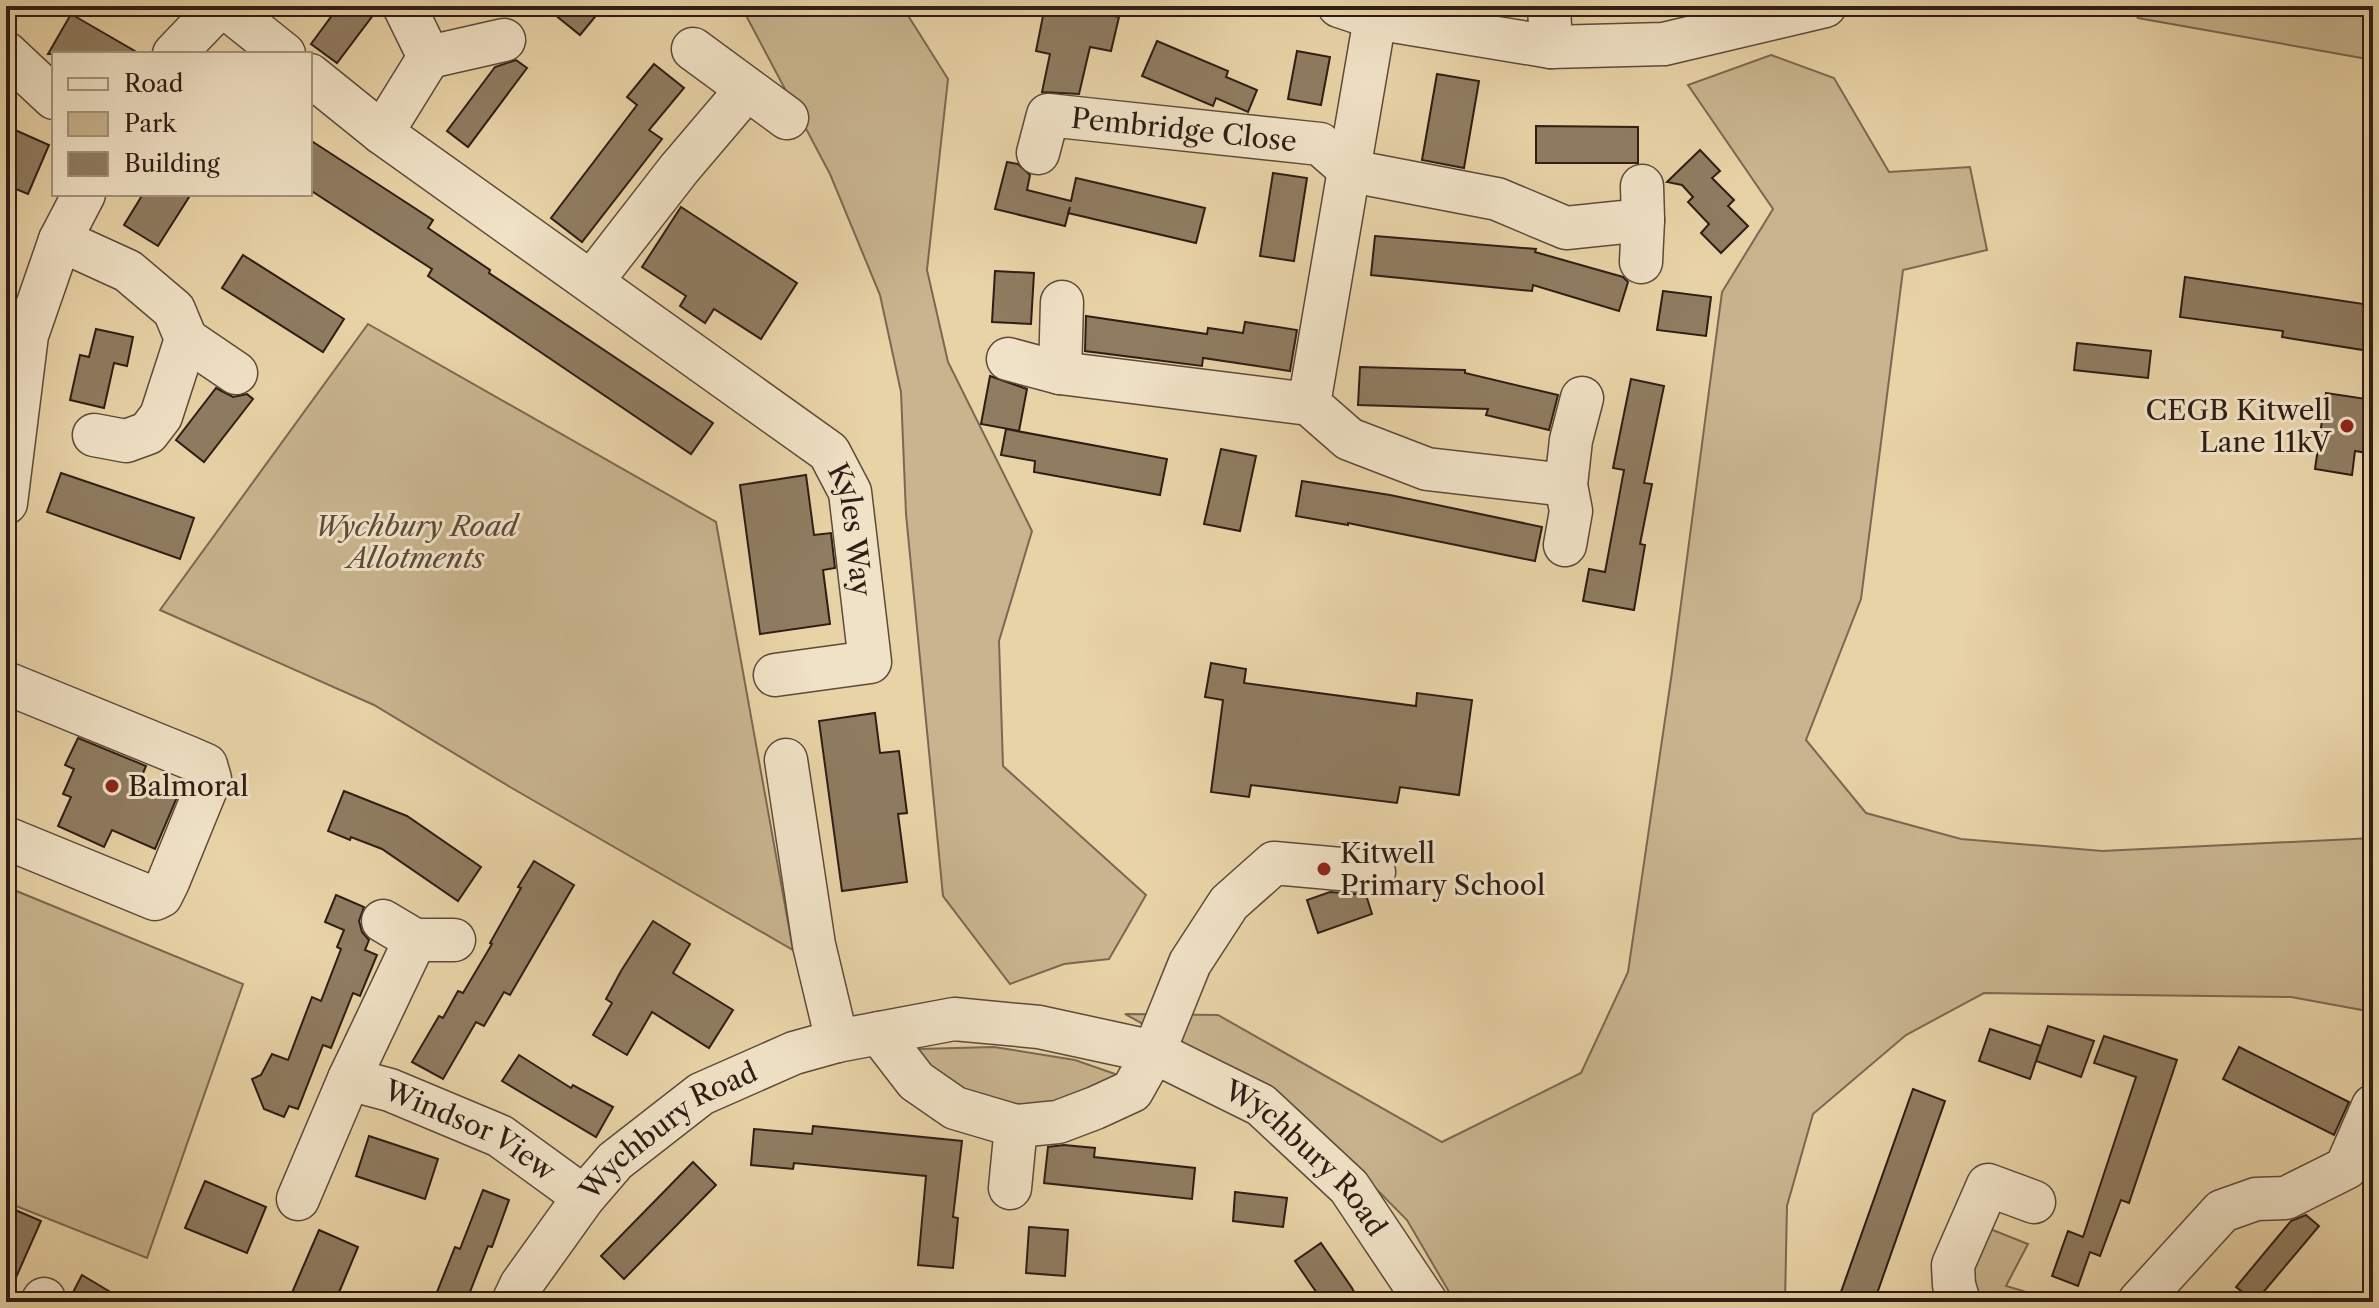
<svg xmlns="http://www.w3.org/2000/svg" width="2379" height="1308" viewBox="0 0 2379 1308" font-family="'Libre Caslon Text',serif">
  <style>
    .green { fill: #c8b48e; stroke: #7b6852; stroke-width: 2 }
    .building { fill: #8f7c61; stroke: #2e1d15; stroke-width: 2 }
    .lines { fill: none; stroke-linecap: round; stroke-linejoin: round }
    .minor-casing { stroke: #5c4a3a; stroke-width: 45 }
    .minor { stroke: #f0e2c6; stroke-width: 42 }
    .poi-dot { fill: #8f2418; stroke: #f0e2c6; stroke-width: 3 }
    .labels { text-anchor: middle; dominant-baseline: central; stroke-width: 6; stroke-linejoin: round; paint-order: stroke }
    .street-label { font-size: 28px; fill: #2e1d15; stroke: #f0e2c6 }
    .poi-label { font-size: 28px; fill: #2e1d15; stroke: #f0e2c6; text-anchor: start }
    .park-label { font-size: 28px; font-style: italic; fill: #5c4a39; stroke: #f0e2c6 }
  </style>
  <rect width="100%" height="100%" fill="#e8d3a7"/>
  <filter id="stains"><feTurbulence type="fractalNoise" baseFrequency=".0025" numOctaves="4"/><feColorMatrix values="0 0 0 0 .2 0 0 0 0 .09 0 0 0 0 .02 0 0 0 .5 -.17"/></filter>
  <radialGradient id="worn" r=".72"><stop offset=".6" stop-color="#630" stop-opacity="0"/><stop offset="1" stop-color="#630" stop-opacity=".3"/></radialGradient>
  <g class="green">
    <polygon points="741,6 902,6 948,79 927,270 948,362 1032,531 999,641 1003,766 1146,895 1109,959 1064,964 1010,984 943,896 906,514 901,392 880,295 830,174"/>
    <polygon points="2130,6 2373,6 2373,60 2138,18"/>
    <polygon points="1771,55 1834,78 1889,172 1970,167 1987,250 1903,270 1861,599 1806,740 1866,813 1961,839 2102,851 2373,838 2373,1012 2291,997 1984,993 1906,1035 1813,1114 1787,1206 1785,1302 1455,1302 1407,1220 1299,1111 1125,1014 1218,1015 1442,1142 1581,1073 1628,972 1672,672 1722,292 1773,209 1688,85"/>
    <polygon points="368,324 716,522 793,950 510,787 374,705 160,610"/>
    <polygon points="14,890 243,984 147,1258 6,1202 6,967"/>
    <polygon points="994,1047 1075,1060 1118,1075 1063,1109 972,1104 914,1054 919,1049"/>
    <polygon points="1985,1227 2028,1244 2006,1286 2060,1302 1967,1302 1967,1244"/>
  </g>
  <g class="building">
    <polygon points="339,6 380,6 337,63 311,44"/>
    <polygon points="544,6 604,6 580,35"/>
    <polygon points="1045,6 1067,6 1119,17 1111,51 1090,47 1079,94 1042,92 1050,54 1036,51"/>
    <polygon points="71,14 140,54 48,54"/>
    <polygon points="1157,41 1228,71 1226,77 1257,90 1248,112 1216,98 1213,106 1142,76"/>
    <polygon points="1297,51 1330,57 1321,105 1288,99"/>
    <polygon points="516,60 527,68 468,147 447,131 495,67"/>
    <polygon points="654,64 684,88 649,130 662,139 582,242 551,218 637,105 627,97"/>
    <polygon points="1437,74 1479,81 1464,168 1422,160"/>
    <polygon points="1536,126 1638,127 1638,163 1536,163"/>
    <polygon points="15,130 49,145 28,194 6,185 6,152"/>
    <polygon points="310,140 433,220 428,228 490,270 489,273 713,423 691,454 428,276 432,269 310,190"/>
    <polygon points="1700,150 1720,171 1712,178 1734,200 1728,206 1748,226 1721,253 1701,233 1709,224 1688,202 1693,197 1682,185 1667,182"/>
    <polygon points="1007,162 1018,164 1030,175 1027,190 1071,201 1076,178 1205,208 1196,243 1068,213 1070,207 1065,226 995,209"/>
    <polygon points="1273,173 1307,178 1294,261 1260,256"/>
    <polygon points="143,194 191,194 158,246 124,225"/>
    <polygon points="681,207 797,283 761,339 714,309 705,323 680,306 686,296 642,267"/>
    <polygon points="1375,236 1536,249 1535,252 1623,277 1628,282 1619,311 1533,285 1532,291 1371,275"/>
    <polygon points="243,255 344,319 323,352 222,288"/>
    <polygon points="995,271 1034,273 1031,324 992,322"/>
    <polygon points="2185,277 2370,305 2363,350 2282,337 2283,331 2180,317"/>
    <polygon points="1663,291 1711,297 1706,336 1657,330"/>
    <polygon points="1086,316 1207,334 1208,328 1243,333 1245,322 1297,330 1290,371 1203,358 1202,366 1085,351"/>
    <polygon points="96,329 133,337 127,366 114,363 104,408 70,400 80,355 89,357"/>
    <polygon points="2077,343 2151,351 2148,378 2074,370"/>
    <polygon points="1360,367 1465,370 1465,373 1558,395 1549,430 1486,415 1488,409 1358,405"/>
    <polygon points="990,376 1027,389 1019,431 981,424"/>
    <polygon points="1631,379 1664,386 1644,483 1652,484 1640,544 1645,545 1634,610 1583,601 1589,569 1605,572 1624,470 1613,468"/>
    <polygon points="216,388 233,397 247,394 253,399 204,462 176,440"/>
    <polygon points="2326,393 2373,400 2373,454 2355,451 2352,475 2315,469"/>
    <polygon points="1006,429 1167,459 1160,495 1034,472 1035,461 1001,455"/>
    <polygon points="1221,449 1256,456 1240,531 1204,524"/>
    <polygon points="61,473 194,518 180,559 47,512"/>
    <polygon points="806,475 814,535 831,533 835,568 823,570 830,624 760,634 740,485"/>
    <polygon points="1302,481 1390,495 1542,527 1535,561 1348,523 1348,525 1296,516"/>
    <polygon points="1211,663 1246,669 1244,683 1416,706 1417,693 1472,700 1459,795 1400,787 1397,803 1251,785 1249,797 1211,792 1223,700 1205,697"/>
    <polygon points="875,713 880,753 899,751 907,813 898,814 907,882 842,891 819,721"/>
    <polygon points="78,738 146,766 141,778 178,795 155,849 112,830 104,847 58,826 71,797 63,794 74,769 65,765"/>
    <polygon points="344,791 407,816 481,867 458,901 382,849 351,837 350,840 328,831"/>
    <polygon points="534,861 574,885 510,995 504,992 484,1026 476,1022 443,1079 412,1062 439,1016 443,1018 458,991 463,993 492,944 490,943 521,888 518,887"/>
    <polygon points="1330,892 1366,895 1372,914 1318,933 1307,900"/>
    <polygon points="336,895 364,907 359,921 362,932 369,940 365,950 377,955 360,996 353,993 331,1048 323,1045 298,1109 289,1106 284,1117 264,1109 252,1079 261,1075 272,1054 288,1060 312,997 321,1001 341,949 337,947 344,930 325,922"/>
    <polygon points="653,921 690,944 673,973 733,1010 709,1048 652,1012 627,1055 593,1035 612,1003 606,999 621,971"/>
    <polygon points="2048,1026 2094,1041 2081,1077 2036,1061"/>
    <polygon points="1990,1029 2041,1046 2030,1079 1979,1061"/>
    <polygon points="2104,1036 2177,1060 2129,1203 2121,1200 2100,1256 2090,1252 2078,1286 2052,1276 2068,1231 2083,1237 2136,1077 2094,1063"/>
    <polygon points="2239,1047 2349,1102 2334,1135 2223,1079"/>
    <polygon points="519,1055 571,1088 573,1085 613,1107 596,1137 502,1081"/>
    <polygon points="1913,1089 1945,1101 1874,1302 1868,1302 1841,1292"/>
    <polygon points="813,1126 962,1141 953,1217 958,1218 953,1268 918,1265 926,1176 794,1163 793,1169 751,1165 754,1129 812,1134"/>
    <polygon points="369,1136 438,1159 425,1199 356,1176"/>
    <polygon points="1064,1145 1095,1148 1094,1157 1195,1168 1192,1199 1044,1183 1048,1147"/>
    <polygon points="693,1162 716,1185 624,1279 601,1256"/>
    <polygon points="205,1181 266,1207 247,1253 185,1228"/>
    <polygon points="483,1190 509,1200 492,1247 488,1246 466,1302 433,1302 455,1247 460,1249"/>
    <polygon points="1235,1192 1287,1198 1283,1227 1233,1221"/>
    <polygon points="6,1206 41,1221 6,1300"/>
    <polygon points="2306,1215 2319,1226 2255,1302 2236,1287 2291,1221"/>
    <polygon points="1029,1227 1068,1230 1065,1276 1026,1273"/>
    <polygon points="319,1230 358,1247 335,1302 288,1302"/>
    <polygon points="1321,1243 1352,1288 1359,1302 1323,1302 1295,1261"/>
    <polygon points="82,1275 127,1302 68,1302"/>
  </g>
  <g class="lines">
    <g class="minor-casing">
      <g id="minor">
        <polyline points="224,6 284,54"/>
        <polyline points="1339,6 1375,18 1551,47 1664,44 1825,6"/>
        <polyline points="1549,6 1551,47"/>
        <polyline points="1375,18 1309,404 1349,439 1427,469 1566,485"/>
        <polyline points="693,49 787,118"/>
        <polyline points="6,53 54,98"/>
        <polyline points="174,54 220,6"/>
        <polyline points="429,57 504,40"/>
        <path id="s1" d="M310,75L382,133L829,452L850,492L870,662L775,675"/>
        <polyline points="382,133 429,57 404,6"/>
        <path id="s2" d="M1038,153L1048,115L1320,144L1351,171L1497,199L1566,228L1643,220L1642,186"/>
        <polyline points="60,240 128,271 174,310 186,339 161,416 148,433 126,441 94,435"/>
        <polyline points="1641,262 1643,220"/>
        <polyline points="592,281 679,169 747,89"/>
        <polyline points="186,339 236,373"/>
        <polyline points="1008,359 1060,373 1309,404"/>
        <polyline points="1060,373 1062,302"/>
        <polyline points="6,503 27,335 60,240 84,194"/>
        <polyline points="1565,545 1571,511 1566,485 1571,440 1582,398"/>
        <polyline points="6,683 190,758 206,765 210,779 168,882 161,896 155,899 6,838"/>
        <polyline points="786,760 814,945 837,1041"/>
        <polyline points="383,921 415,940 454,940"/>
        <polyline points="879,1033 916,1081 955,1108 1016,1126 1058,1122 1095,1108 1132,1091 1154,1052 1190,963 1229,903 1274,863 1374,872"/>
        <path id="s3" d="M349,1079L390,1090L500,1136L584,1197"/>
        <polyline points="1010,1188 1016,1126"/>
        <polyline points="298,1199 349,1079 415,940"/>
        <polyline points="42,1302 44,1299"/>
        <path id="s4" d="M513,1302L521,1285L584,1197L615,1161L701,1094L794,1053L837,1041L954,1019L1039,1027L1154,1052L1261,1105L1349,1187L1426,1302"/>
        <polyline points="1959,1302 1954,1285 1953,1265 1988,1185 2034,1202"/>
        <polyline points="2139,1302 2222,1211 2256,1199 2286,1198 2346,1168 2373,1106"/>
      </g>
    </g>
    <use href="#minor" class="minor"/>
  </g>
  <g class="poi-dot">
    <circle cx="2347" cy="426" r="8"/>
    <circle cx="112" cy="786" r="8"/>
    <circle cx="1324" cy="869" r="8"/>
  </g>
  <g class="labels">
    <g class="street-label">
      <text stroke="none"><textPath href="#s2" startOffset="176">Pembridge Close</textPath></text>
      <text stroke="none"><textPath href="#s1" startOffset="724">Kyles Way</textPath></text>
      <text stroke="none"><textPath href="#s3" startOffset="132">Windsor View</textPath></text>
      <text stroke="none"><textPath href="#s4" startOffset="236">Wychbury Road</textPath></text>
      <text stroke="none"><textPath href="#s4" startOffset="940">Wychbury Road</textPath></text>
    </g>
    <g class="poi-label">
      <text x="2331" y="410" text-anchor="end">CEGB Kitwell<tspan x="2331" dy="32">Lane 11kV</tspan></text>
      <text x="128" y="786">Balmoral</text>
      <text x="1340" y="853">Kitwell<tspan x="1340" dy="32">Primary School</tspan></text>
    </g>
    <g class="park-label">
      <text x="416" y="526">Wychbury Road<tspan x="416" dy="32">Allotments</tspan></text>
    </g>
  </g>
  <rect width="2379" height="1308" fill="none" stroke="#e8d3a7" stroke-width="32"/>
  <rect x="8" y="8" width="2363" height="1292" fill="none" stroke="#2e1d15" stroke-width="4"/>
  <rect x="16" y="16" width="2347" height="1276" fill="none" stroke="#2e1d15" stroke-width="2"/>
  <rect x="52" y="52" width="260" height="144" fill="#f0e2c6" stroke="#a2937f" stroke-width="2"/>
  <rect x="68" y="78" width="40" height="12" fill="#f0e2c6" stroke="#a2937f" stroke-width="2"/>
  <text x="124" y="92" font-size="24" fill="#2e1d15">Road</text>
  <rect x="68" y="112" width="40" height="24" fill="#c8b48e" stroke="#a2937f" stroke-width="2"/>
  <text x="124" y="132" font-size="24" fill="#2e1d15">Park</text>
  <rect x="68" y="152" width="40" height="24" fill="#8f7c61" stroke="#a2937f" stroke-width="2"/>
  <text x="124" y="172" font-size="24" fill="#2e1d15">Building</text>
  <rect width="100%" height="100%" filter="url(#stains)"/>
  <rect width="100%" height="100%" fill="url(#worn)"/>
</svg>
